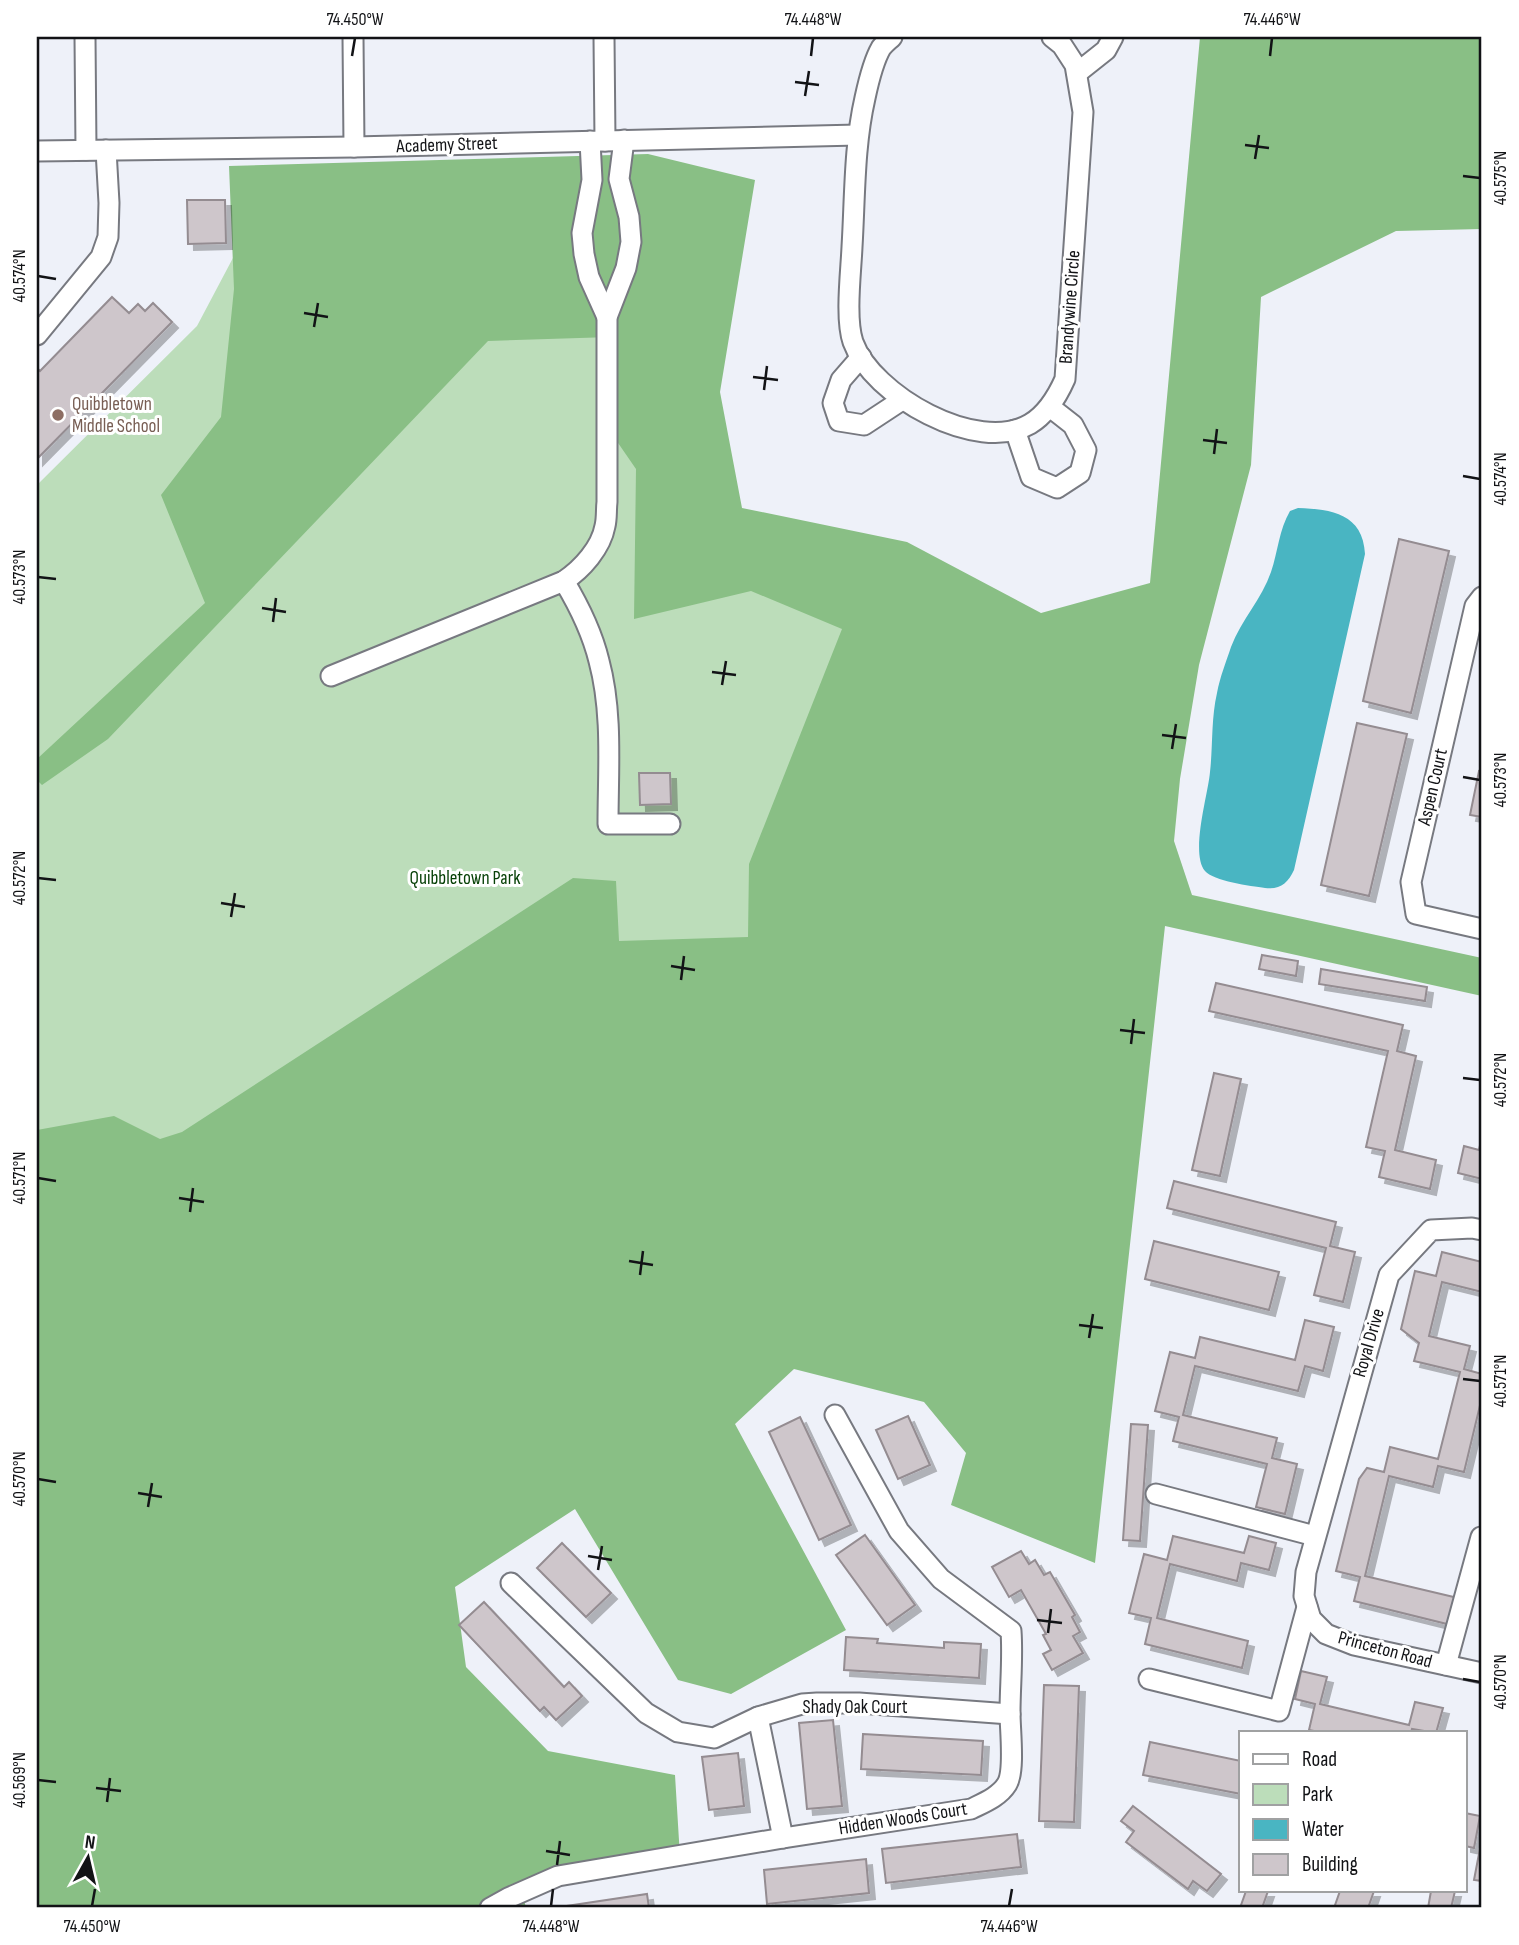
<svg xmlns="http://www.w3.org/2000/svg" width="1519" height="1945" viewBox="0 0 1519 1945" font-family="'Sofia Sans Condensed',sans-serif">
  <style>
    .green { fill: #bcddba }
    .forest { fill: #89bf85 }
    .water { fill: #49b5c2 }
    .building { fill: #cec6cb; stroke: #948c91; stroke-width: 2; filter: url(#shadow) }
    .lines { fill: none; stroke-linecap: round; stroke-linejoin: round }
    .minor-casing { stroke: #777980; stroke-width: 23 }
    .minor { stroke: #fff; stroke-width: 19 }
    .ticks { fill: none; stroke: #121316; stroke-width: 2.5 }
    .education-dot { fill: #8d6e63; stroke: #fff; stroke-width: 2.5 }
    .labels { text-anchor: middle; dominant-baseline: central; stroke-width: 6; stroke-linejoin: round; paint-order: stroke }
    .street-label { font-size: 19px; fill: #121316; stroke: #fff }
    .education-label { font-size: 19px; fill: #785e54; stroke: #fff; text-anchor: start }
    .park-label { font-size: 19px; fill: #074107; stroke: #fff }
    .neatline { fill: none; stroke: #121316; stroke-width: 2.5 }
    .ticks-label { font-size: 18px; text-anchor: middle; fill: #121316 }
  </style>
  <defs>
    <filter id="shadow"><feDropShadow dx="6" dy="6" stdDeviation="0" flood-color="#0004"/></filter>
  </defs>
  <rect width="100%" height="100%" fill="#eef1f9"/>
  <polygon class="green" points="271,186 723,192 717,530 1156,648 1074,1389 37,1163 37,485 197,326"/>
  <polygon class="forest" points="1200,37 1482,37 1482,229 1396,231 1261,297 1251,465 1199,665 1180,779 1174,841 1192,895 1482,958 1482,996 1165,926 1095,1563 951,1505 966,1453 924,1402 794,1369 735,1424 846,1630 731,1694 678,1680 575,1509 455,1587 466,1667 548,1751 675,1775 680,1857 522,1891 526,1908 37,1908 37,1130 114,1116 160,1139 182,1132 573,878 616,881 619,941 748,937 749,864 842,629 751,591 634,619 636,469 616,440 611,337 488,341 108,739 42,785 37,780 37,759 205,603 161,495 221,417 234,289 229,166 648,154 755,180 720,392 742,508 907,542 1041,613 1150,583"/>
  <path class="water" d="M1298,508C1332,509 1363,514 1365,554L1294,870C1288,883 1280,890 1265,888C1251,886 1213,881 1205,871C1190,853 1208,795 1210,772C1213,746 1211,719 1217,693C1220,677 1226,662 1231,647C1241,620 1262,599 1271,572C1278,551 1279,530 1290,511Z"/>
  <g class="building">
    <polygon points="187,200 225,200 226,243 188,244"/>
    <polygon points="112,297 129,313 138,304 145,311 153,303 172,322 37,459 37,368 40,371"/>
    <polygon points="1399,539 1449,551 1411,713 1363,701"/>
    <polygon points="1357,723 1407,734 1369,896 1321,885"/>
    <polygon points="1479,771 1482,772 1482,817 1470,815"/>
    <polygon points="639,773 670,773 671,804 640,805"/>
    <polygon points="1262,955 1298,961 1296,976 1259,969"/>
    <polygon points="1321,969 1427,987 1425,1001 1319,984"/>
    <polygon points="1216,983 1403,1025 1397,1051 1416,1056 1395,1150 1436,1160 1430,1189 1379,1177 1385,1151 1366,1147 1388,1051 1209,1011"/>
    <polygon points="1214,1073 1241,1079 1220,1176 1192,1170"/>
    <polygon points="1482,1136 1482,1179 1458,1173 1464,1146 1479,1150"/>
    <polygon points="1174,1181 1336,1222 1330,1246 1355,1252 1343,1302 1314,1295 1326,1248 1167,1208"/>
    <polygon points="1154,1241 1279,1272 1269,1310 1145,1279"/>
    <polygon points="1442,1252 1482,1262 1482,1292 1442,1282 1429,1336 1470,1346 1464,1369 1482,1374 1482,1397 1464,1472 1438,1466 1433,1487 1389,1476 1365,1576 1458,1598 1451,1625 1354,1601 1360,1577 1336,1571 1359,1479 1367,1468 1384,1472 1390,1447 1438,1459 1460,1372 1414,1361 1419,1343 1401,1329 1415,1271 1436,1276"/>
    <polygon points="1305,1320 1334,1327 1323,1371 1305,1366 1298,1391 1195,1366 1183,1415 1277,1438 1272,1458 1297,1464 1285,1514 1256,1507 1267,1464 1173,1441 1179,1417 1155,1411 1170,1352 1195,1358 1200,1337 1295,1360"/>
    <polygon points="908,1416 930,1465 898,1479 876,1430"/>
    <polygon points="800,1417 851,1525 819,1540 769,1432"/>
    <polygon points="1131,1424 1148,1425 1140,1541 1123,1540"/>
    <polygon points="865,1535 915,1605 887,1625 836,1555"/>
    <polygon points="1173,1536 1244,1553 1249,1536 1276,1543 1269,1570 1241,1563 1237,1581 1170,1564 1157,1618 1248,1641 1242,1668 1145,1644 1151,1618 1129,1613 1144,1554 1167,1560"/>
    <polygon points="562,1543 611,1593 586,1617 537,1568"/>
    <polygon points="1021,1551 1029,1564 1035,1560 1044,1575 1050,1572 1075,1615 1072,1617 1080,1632 1073,1636 1083,1653 1052,1670 1043,1654 1051,1650 1043,1635 1046,1634 1021,1590 1009,1597 992,1567"/>
    <polygon points="484,1602 564,1687 569,1682 582,1696 556,1720 544,1707 540,1711 459,1625"/>
    <polygon points="846,1637 878,1639 877,1643 944,1648 944,1642 981,1644 979,1678 844,1670"/>
    <polygon points="1301,1671 1327,1677 1320,1704 1409,1725 1415,1702 1443,1708 1436,1733 1412,1729 1411,1733 1324,1733 1309,1730 1315,1704 1295,1699"/>
    <polygon points="1044,1685 1079,1686 1074,1822 1039,1821"/>
    <polygon points="833,1720 842,1806 807,1809 799,1723"/>
    <polygon points="863,1734 983,1741 981,1775 861,1769"/>
    <polygon points="1150,1742 1241,1761 1241,1794 1143,1775"/>
    <polygon points="738,1753 744,1806 709,1810 702,1757"/>
    <polygon points="1133,1806 1221,1874 1207,1891 1193,1881 1188,1889 1126,1842 1134,1831 1121,1821"/>
    <polygon points="1465,1813 1480,1816 1474,1848 1465,1846"/>
    <polygon points="1017,1834 1021,1867 886,1883 882,1849"/>
    <polygon points="1482,1838 1482,1881 1474,1880"/>
    <polygon points="866,1859 869,1893 767,1904 764,1870"/>
    <polygon points="1246,1891 1268,1891 1262,1908 1240,1908"/>
    <polygon points="1340,1891 1374,1891 1368,1908 1334,1908"/>
    <polygon points="1431,1891 1455,1891 1451,1908 1428,1908"/>
    <polygon points="647,1894 649,1908 553,1908"/>
  </g>
  <g class="lines">
    <g class="minor-casing">
      <g id="minor">
        <polyline points="85,37 86,150"/>
        <polyline points="353,37 354,147"/>
        <polyline points="604,37 605,141"/>
        <path d="M892,37C889,40 884,44 881,48C874,60 868,84 865,98C854,146 855,197 852,247C851,271 845,319 853,342C872,395 977,455 1030,424C1047,414 1057,397 1065,379L1083,112L1075,65L1062,45L1052,37"/>
        <polyline points="1077,73 1106,50 1113,37"/>
        <polyline points="590,141 592,180 582,233 584,254 589,277 607,317"/>
        <polyline points="37,151 354,147 858,135"/>
        <polyline points="37,335 101,257 108,237 109,203 106,150"/>
        <polyline points="861,357 841,380 833,403 839,421 864,425 902,400"/>
        <polyline points="1015,430 1031,477 1057,488 1080,473 1086,450 1073,425 1050,407"/>
        <path d="M564,581C579,606 592,632 599,661C613,713 608,770 608,824H670"/>
        <polyline points="1482,597 1475,606 1411,882 1416,914 1482,929"/>
        <path d="M331,676L564,581C582,569 601,548 605,526C607,518 606,510 607,502V317L626,268L631,242L629,217L619,179L624,140"/>
        <polyline points="1482,1230 1472,1228 1431,1230 1389,1275 1306,1572 1304,1596 1311,1619 1326,1634 1354,1645 1482,1673"/>
        <polyline points="1156,1494 1315,1536"/>
        <polyline points="511,1583 646,1713 678,1732 714,1738 758,1717 802,1704 817,1703 859,1703 1010,1714"/>
        <polyline points="1446,1665 1481,1537"/>
        <polyline points="1149,1679 1279,1711 1307,1607"/>
        <polyline points="758,1717 783,1838"/>
        <path d="M490,1908L508,1898L558,1876L783,1838L971,1809C983,1803 999,1797 1007,1784C1015,1771 1010,1730 1010,1713C1010,1686 1013,1658 1011,1631L941,1579L899,1531L835,1415"/>
      </g>
    </g>
    <use href="#minor" class="minor"/>
  </g>
  <path class="ticks" d="M352,56L355,38M811,56L813,38M1270,56L1272,38M795,82L819,85M805,96L809,71M1245,145L1269,148M1255,159L1259,135M1463,176L1480,178M38,276L56,279M304,313L328,317M314,327L318,303M753,377L778,380M764,390L767,366M1203,440L1227,443M1214,454L1217,429M1463,476L1480,479M38,577L56,579M262,608L286,612M273,622L276,598M712,672L736,675M722,685L726,661M1162,735L1186,738M1172,749L1176,724M1463,777L1480,780M38,878L56,880M221,903L245,907M231,917L235,893M671,966L695,970M681,980L684,956M1120,1030L1145,1033M1131,1044L1134,1019M1463,1078L1480,1080M38,1178L56,1181M179,1198L204,1202M190,1212L193,1188M629,1261L653,1265M640,1275L643,1251M1079,1325L1103,1328M1089,1338L1093,1314M1463,1379L1480,1381M38,1479L56,1482M138,1493L162,1497M148,1507L152,1483M588,1556L612,1560M598,1570L602,1546M1037,1620L1062,1623M1048,1633L1051,1609M1463,1679L1480,1682M38,1780L56,1782M96,1788L121,1791M107,1802L110,1778M546,1851L570,1855M557,1865L560,1841M92,1906L95,1889M551,1906L553,1889M1009,1906L1012,1889"/>
  <circle class="education-dot" cx="58" cy="415" r="7"/>
  <g class="labels">
    <g class="street-label">
      <text transform="translate(447 145) rotate(-2)">Academy Street</text>
      <text transform="translate(1070 307) rotate(-86)">Brandywine Circle</text>
      <text transform="translate(1433 787) rotate(-77)">Aspen Court</text>
      <text transform="translate(1369 1343) rotate(-74)">Royal Drive</text>
      <text transform="translate(1385 1650) rotate(15)">Princeton Road</text>
      <text x="855" y="1707">Shady Oak Court</text>
      <text transform="translate(903 1819) rotate(-9)">Hidden Woods Court</text>
    </g>
    <g class="education-label">
      <text x="72" y="404">Quibbletown<tspan x="72" dy="22">Middle School</tspan></text>
    </g>
    <g class="park-label">
      <text x="465" y="878">Quibbletown Park</text>
    </g>
  </g>
  <rect width="1519" height="1945" fill="none" stroke="#ffffff" stroke-width="77"/>
  <rect x="1239" y="1731" width="228" height="161" fill="#ffffff" stroke="#a0a1a2" stroke-width="2"/>
  <rect x="1253" y="1754" width="35" height="10" fill="#ffffff" stroke="#a0a1a2" stroke-width="2"/>
  <text x="1302" y="1766" font-size="21" fill="#121316">Road</text>
  <rect x="1253" y="1784" width="35" height="21" fill="#bcddba" stroke="#a0a1a2" stroke-width="2"/>
  <text x="1302" y="1801" font-size="21" fill="#121316">Park</text>
  <rect x="1253" y="1819" width="35" height="21" fill="#49b5c2" stroke="#a0a1a2" stroke-width="2"/>
  <text x="1302" y="1836" font-size="21" fill="#121316">Water</text>
  <rect x="1253" y="1854" width="35" height="21" fill="#cec6cb" stroke="#a0a1a2" stroke-width="2"/>
  <text x="1302" y="1871" font-size="21" fill="#121316">Building</text>
  <g transform="translate(88 1858) rotate(8)" stroke="#ffffff" stroke-width="5" paint-order="stroke">
  <path d="M0-5L12 26L0 18L-12 26Z" fill="#121316"/>
  <text y="-10" font-size="19" font-weight="bold" text-anchor="middle" fill="#121316">N</text>
  </g>
  <rect x="38" y="38" width="1442" height="1868" class="neatline"/>
  <g class="ticks-label">
    <text x="355" y="25">74.450°W</text>
    <text x="813" y="25">74.448°W</text>
    <text x="1272" y="25">74.446°W</text>
    <text transform="translate(1500 178) rotate(-90)" y="6">40.575°N</text>
    <text transform="translate(19 276) rotate(-90)" y="6">40.574°N</text>
    <text transform="translate(1500 479) rotate(-90)" y="6">40.574°N</text>
    <text transform="translate(19 577) rotate(-90)" y="6">40.573°N</text>
    <text transform="translate(1500 780) rotate(-90)" y="6">40.573°N</text>
    <text transform="translate(19 878) rotate(-90)" y="6">40.572°N</text>
    <text transform="translate(1500 1080) rotate(-90)" y="6">40.572°N</text>
    <text transform="translate(19 1178) rotate(-90)" y="6">40.571°N</text>
    <text transform="translate(1500 1381) rotate(-90)" y="6">40.571°N</text>
    <text transform="translate(19 1479) rotate(-90)" y="6">40.570°N</text>
    <text transform="translate(1500 1682) rotate(-90)" y="6">40.570°N</text>
    <text transform="translate(19 1780) rotate(-90)" y="6">40.569°N</text>
    <text x="92" y="1932">74.450°W</text>
    <text x="551" y="1932">74.448°W</text>
    <text x="1009" y="1932">74.446°W</text>
  </g>
</svg>
